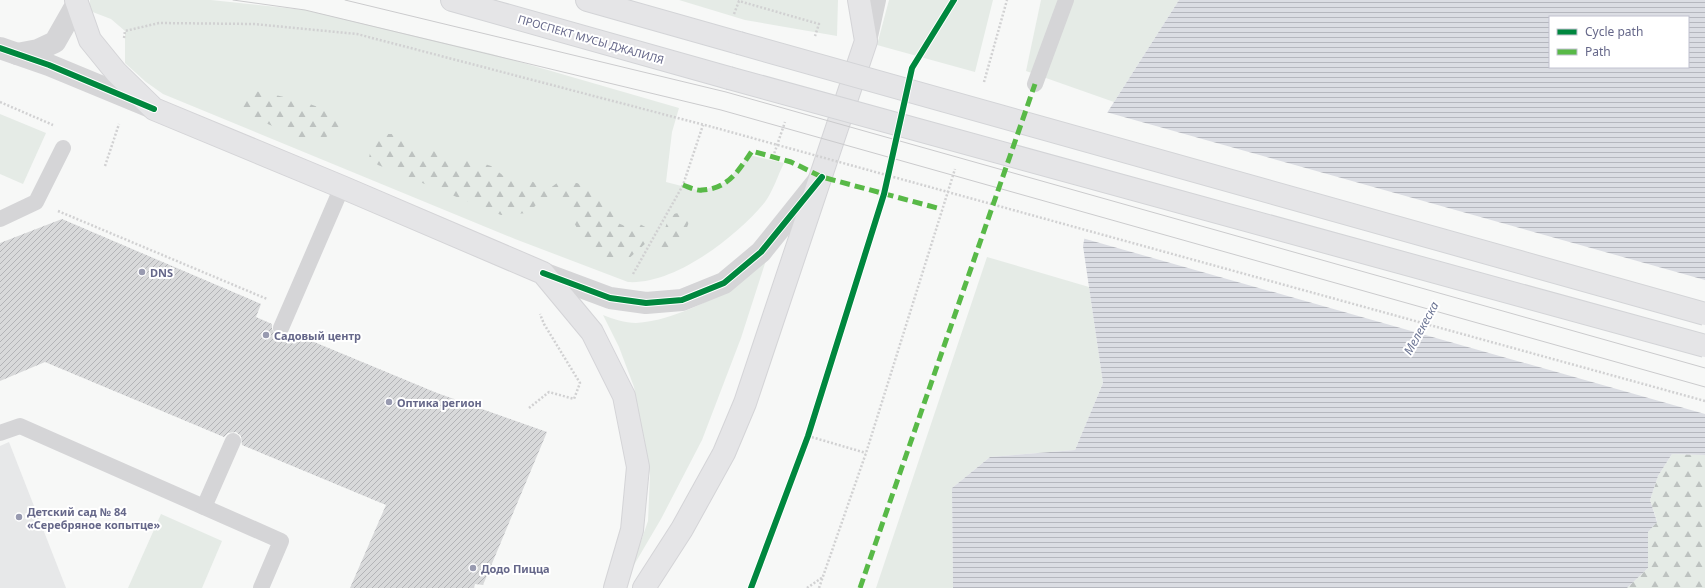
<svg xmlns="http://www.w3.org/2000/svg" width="1705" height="588" viewBox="0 0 1705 588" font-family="'Noto Sans',sans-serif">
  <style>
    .built { fill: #e7e8e9 }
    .green { fill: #e5ebe6 }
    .forest { fill: url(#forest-firs) }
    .water { fill: url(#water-rules); fill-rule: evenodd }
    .pier { fill: #f7f8f7 }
    .building { fill: url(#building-hatch) }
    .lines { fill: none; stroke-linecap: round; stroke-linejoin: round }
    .secondary-casing { stroke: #d4d4d7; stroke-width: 24 }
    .primary-casing { stroke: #d3d4d7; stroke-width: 24 }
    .path { stroke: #d1d1d2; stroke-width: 2.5; stroke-dasharray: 2 2; stroke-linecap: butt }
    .service { stroke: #d5d5d7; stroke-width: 16 }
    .minor { stroke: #d5d5d7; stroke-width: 22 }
    .tertiary { stroke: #d5d5d7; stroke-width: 22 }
    .secondary { stroke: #e5e5e7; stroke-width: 22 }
    .primary { stroke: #e5e5e7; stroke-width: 22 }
    .tram { stroke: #cbcbcd; stroke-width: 1 }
    .primary-bridge-casing { stroke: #d3d4d7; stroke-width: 24; stroke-linecap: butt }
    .path-bridge { stroke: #d1d1d2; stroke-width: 2.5; stroke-dasharray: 2 2; stroke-linecap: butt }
    .primary-bridge { stroke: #e5e5e7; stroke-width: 22 }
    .quiet { stroke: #58b947; stroke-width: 5; stroke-dasharray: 10 5; stroke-linecap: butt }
    .cycleway-casing { stroke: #fff; stroke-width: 8 }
    .cycleway { stroke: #00873e; stroke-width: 6 }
    .poi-dot { fill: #989ab0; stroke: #fff; stroke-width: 1.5 }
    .labels { text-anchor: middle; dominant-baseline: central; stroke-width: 4; stroke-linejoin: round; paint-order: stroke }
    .street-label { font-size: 11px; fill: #656789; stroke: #fff }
    .poi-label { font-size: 11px; font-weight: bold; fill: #656789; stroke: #fff; text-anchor: start }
    .water-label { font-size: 12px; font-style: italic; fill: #6b7493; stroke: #fff }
  </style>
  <defs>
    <pattern id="forest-firs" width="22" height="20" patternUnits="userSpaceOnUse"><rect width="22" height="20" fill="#e5ebe6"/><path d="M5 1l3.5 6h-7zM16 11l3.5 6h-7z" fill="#bdc2c0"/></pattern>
    <pattern id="water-rules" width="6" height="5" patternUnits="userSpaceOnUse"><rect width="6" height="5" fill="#dbdde3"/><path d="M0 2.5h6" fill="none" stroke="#b5b7be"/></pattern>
    <pattern id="building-hatch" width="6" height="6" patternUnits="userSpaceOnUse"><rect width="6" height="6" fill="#d8d9da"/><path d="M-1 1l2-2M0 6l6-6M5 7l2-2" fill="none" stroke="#b3b4b7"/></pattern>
  </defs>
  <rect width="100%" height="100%" fill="#f7f8f7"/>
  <polygon class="built" points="9,442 66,588 0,588 0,446"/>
  <g class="green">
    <path d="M90,0H211L305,10L492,54L679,108L672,132L666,182L701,191L726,182L749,155L784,163C778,175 773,191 765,202C737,236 675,285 628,282L515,239L163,94L146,82L125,63V31L111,19L90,11Z"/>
    <polygon points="679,0 838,0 837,36 745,20"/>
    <polygon points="889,0 993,0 975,72 877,45"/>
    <polygon points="1041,0 1179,0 1114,102 1026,71"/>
    <polygon points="0,114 46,133 23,184 0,174"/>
    <path d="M768,254L741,338L702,440L661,519L631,570L648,521L650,475L634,387L619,347L603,315C613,319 625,323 636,323C663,322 707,304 728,289C742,279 755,265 768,254Z"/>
    <polygon points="987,257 1089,287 1103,383 1075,450 990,457 952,488 953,588 876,588"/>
    <polygon points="161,514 222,541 202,588 128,588"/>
  </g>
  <g class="forest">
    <path d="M255,91C285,97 315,102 342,119V129L318,141L300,138L252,117L241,105L244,93Z"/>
    <polygon points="385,134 397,134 415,148 430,148 449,162 467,158 491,166 510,181 524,178 549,189 557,183 577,183 600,193 618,223 627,227 638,223 649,229 646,243 626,261 607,259 579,232 567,209 553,197 539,202 528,213 501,215 378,165 369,158 371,148"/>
    <path d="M680,213L689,222C684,236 678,250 667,261L661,259C659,249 665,218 674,214C676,213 678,213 680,213Z"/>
    <polygon points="1672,454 1705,455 1705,588 1627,588 1648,568 1648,532 1657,521 1650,500 1658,476"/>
  </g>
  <path class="water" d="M1179,0H1705V455L1672,454L1658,476L1650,500L1657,522L1648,532V568L1627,588H953L952,488L990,457L1075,450L1103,383L1083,246L1107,113ZM1550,17H1688V67H1550Z"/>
  <polygon class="pier" points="1106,112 1705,280 1705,414 1082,238"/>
  <polygon class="building" points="62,219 261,304 256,317 272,324 272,329 277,337 282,337 287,335 290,332 437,393 547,432 483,585 475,584 474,588 350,588 386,505 242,445 241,436 236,432 228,433 224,437 45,362 0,381 0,243"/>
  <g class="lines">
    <g class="secondary-casing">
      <g id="secondary">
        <polyline points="76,0 90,40 116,72 154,109 342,187 543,273 592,332 624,396 638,467 632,530 615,588"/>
        <polyline points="644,588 682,529 724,453 745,403 866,41 859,0"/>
      </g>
    </g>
    <g class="primary-casing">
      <g id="primary">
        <polyline points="452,0 729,78"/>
        <polyline points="587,0 739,43"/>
      </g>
    </g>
    <g class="path">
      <polyline points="734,14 739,1 819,24 815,36"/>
      <polyline points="124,38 125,31 159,23 254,24 357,34 716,128"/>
      <polyline points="984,82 1007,0"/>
      <polyline points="0,102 53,125"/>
      <polyline points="773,157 785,122"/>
      <polyline points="105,166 119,124"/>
      <polyline points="58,211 267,299"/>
      <polyline points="633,274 683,185 703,125"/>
      <polyline points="529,408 549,392 574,399 580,383 544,324 540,314"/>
      <polyline points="808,436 866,453"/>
      <polyline points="807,588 823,577"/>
      <polyline points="819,588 866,453 955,169"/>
    </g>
    <g class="service">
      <polyline points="1035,84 1066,0"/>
      <polyline points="0,219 36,202 63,148"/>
      <polyline points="281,328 342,187"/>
      <polyline points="0,433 20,426 281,541 261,588"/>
      <polyline points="204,507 233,441"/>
    </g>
    <g class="minor">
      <polyline points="0,48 49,65 153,108"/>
      <polyline points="17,54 38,50 55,42 76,5"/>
    </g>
    <g class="tertiary">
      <polyline points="866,41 875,0"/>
      <polyline points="543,273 610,298 646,303 682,300 724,283 761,252 818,181"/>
    </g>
    <use href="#secondary" class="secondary"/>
    <use href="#primary" class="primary"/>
    <g class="tram">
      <polyline points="233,0 305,10 721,110 1705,387"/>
      <polyline points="345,0 726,92 1705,368"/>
    </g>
    <g class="primary-bridge-casing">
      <g id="primary-bridge">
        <polyline points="739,43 1705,314"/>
        <polyline points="729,78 1705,346"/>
      </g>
    </g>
    <polyline class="path-bridge" points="716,128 1705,401"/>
    <use href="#primary-bridge" class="primary-bridge"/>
    <g class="quiet">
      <path d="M683,185C689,187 696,191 702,190C728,189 739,170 752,151L791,162L822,177L941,209"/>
      <polyline points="860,588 1035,84"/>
    </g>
    <g class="cycleway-casing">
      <g id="cycleway">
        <polyline points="0,48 49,65 154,109"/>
        <polyline points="543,273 610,298 646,303 682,300 724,283 761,252 822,177"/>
        <polyline points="751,588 808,436 884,194 912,68 954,0"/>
      </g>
    </g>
    <use href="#cycleway" class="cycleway"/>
  </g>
  <g class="poi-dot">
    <circle cx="142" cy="272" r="4"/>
    <circle cx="266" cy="335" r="4"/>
    <circle cx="389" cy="402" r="4"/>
    <circle cx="19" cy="517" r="4"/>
    <circle cx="473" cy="568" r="4"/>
  </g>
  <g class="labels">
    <g class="street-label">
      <text transform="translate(591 39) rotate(16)">ПРОСПЕКТ МУСЫ ДЖАЛИЛЯ</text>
    </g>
    <g class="poi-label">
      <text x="150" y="272">DNS</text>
      <text x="274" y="335">Садовый центр</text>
      <text x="397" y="402">Оптика регион</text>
      <text x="27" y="511">Детский сад № 84<tspan x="27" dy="13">«Серебряное копытце»</tspan></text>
      <text x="481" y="568">Додо Пицца</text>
    </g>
    <g class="water-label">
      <text transform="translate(1421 328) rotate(-61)">Мелекеска</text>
    </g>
  </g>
  <rect x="1549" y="16" width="140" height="52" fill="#ffffff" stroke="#c1c2d0"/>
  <rect x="1557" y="29" width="20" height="6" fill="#00873e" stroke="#c1c2d0"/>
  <text x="1585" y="36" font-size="12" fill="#656789">Cycle path</text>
  <rect x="1557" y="49" width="20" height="6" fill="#58b947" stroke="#c1c2d0"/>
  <text x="1585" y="56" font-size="12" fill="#656789">Path</text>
</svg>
